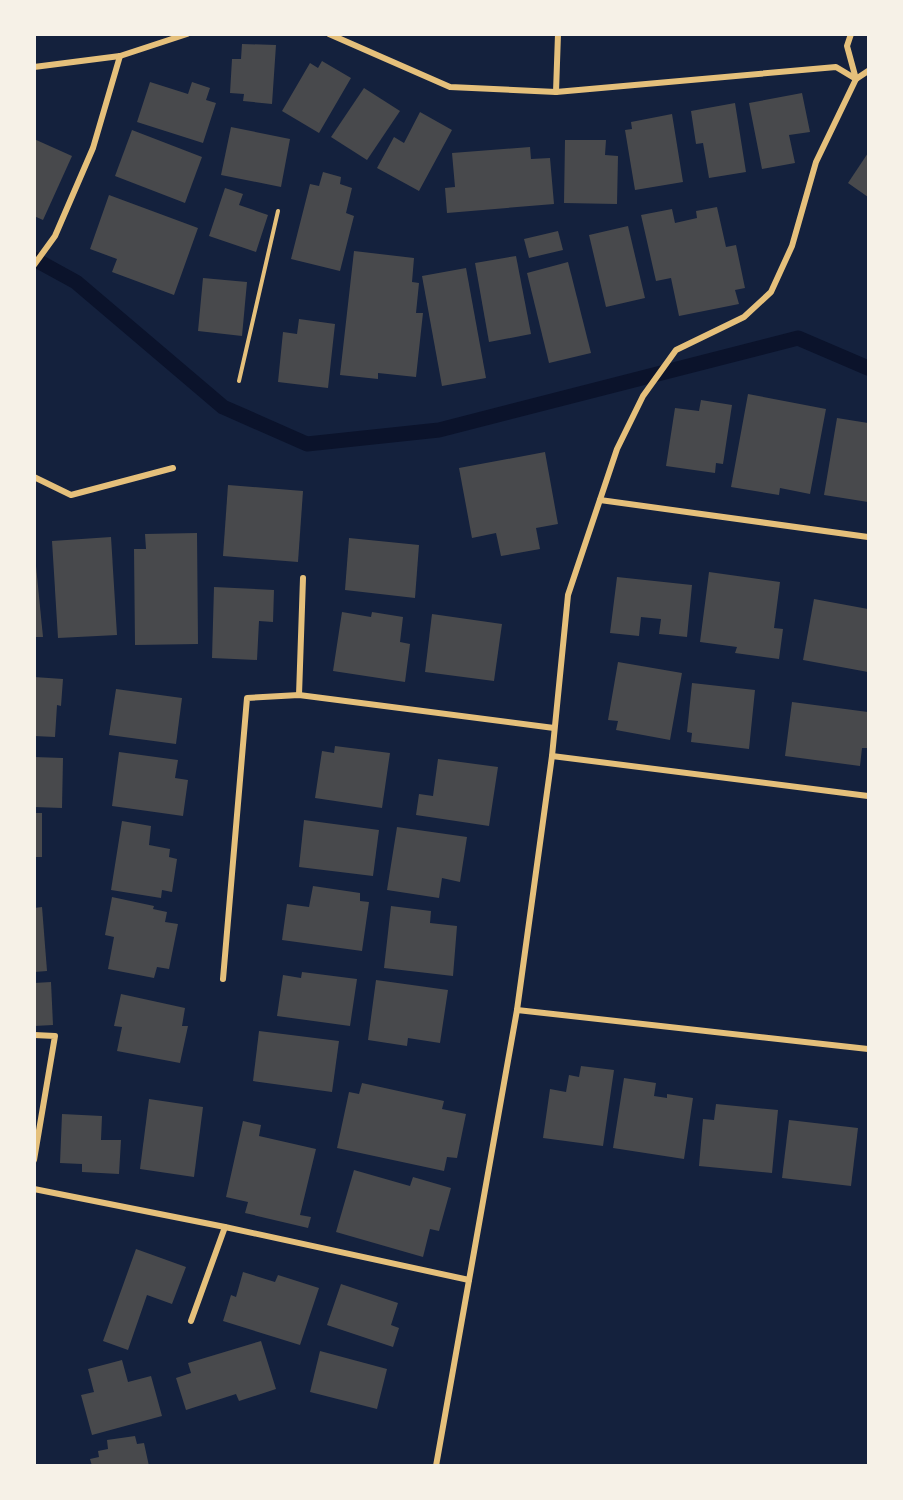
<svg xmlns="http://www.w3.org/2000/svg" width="903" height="1500" viewBox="0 0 903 1500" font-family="'Noto Sans',sans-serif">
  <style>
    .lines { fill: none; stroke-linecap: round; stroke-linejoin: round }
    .stream { stroke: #0b132b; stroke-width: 15 }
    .building { fill: #48494c }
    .path { stroke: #e5c07b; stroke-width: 4 }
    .minor { stroke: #e5c07b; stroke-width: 6 }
  </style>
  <rect width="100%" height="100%" fill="#14213d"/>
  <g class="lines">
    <polyline class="stream" points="34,259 76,282 223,407 307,444 439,430 798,338 868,368"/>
  </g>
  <g class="building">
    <polygon points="242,44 276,45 272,104 243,101 244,94 230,93 232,59 241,59"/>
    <polygon points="322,61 351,78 319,133 282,111 310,63 318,68"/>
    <polygon points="150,82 188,94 192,82 210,88 206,100 216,103 203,143 137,122"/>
    <polygon points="364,88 400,111 367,160 331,137"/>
    <polygon points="802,93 810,132 789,135 795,163 762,169 749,103"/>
    <polygon points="735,103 746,172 709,178 703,143 696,144 691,111"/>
    <polygon points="420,112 452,130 419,191 377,168 394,137 404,143"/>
    <polygon points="672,114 683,182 635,190 625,130 632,129 631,122"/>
    <polygon points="231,127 290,139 281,187 221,175"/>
    <polygon points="132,130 202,157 185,203 115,176"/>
    <polygon points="34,139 72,156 43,220 34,216"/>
    <polygon points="565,140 606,140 605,155 618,156 617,204 564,203"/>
    <polygon points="530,147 531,159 550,158 554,204 447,213 445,188 455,187 452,153"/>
    <polygon points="868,153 868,197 848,183"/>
    <polygon points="323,172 341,177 340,184 352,188 346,213 354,216 340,271 291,259 310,184 319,186"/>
    <polygon points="225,188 243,194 239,205 268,215 256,252 209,236"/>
    <polygon points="109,195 198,228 174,295 112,272 117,259 90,249"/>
    <polygon points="717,207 726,247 736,245 745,288 735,290 739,304 679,316 671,278 656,281 641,215 672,209 675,223 697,218 696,211"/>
    <polygon points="628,226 645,298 606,307 589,235"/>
    <polygon points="558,231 563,250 529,258 524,239"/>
    <polygon points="354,251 414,258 412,282 419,283 416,313 423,313 416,377 378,373 378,379 340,375"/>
    <polygon points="516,256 531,334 489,342 475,263"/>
    <polygon points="568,262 591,353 549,363 527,273"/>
    <polygon points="466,268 486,378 442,386 422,276"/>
    <polygon points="203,278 247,282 242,336 198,331"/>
    <polygon points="299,319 335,324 328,388 278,382 283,332 297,334"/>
    <polygon points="748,394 826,409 810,494 780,488 779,495 731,487"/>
    <polygon points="701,400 732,405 723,464 716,463 715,473 666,466 675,408 699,411"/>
    <polygon points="837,418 868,423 868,502 824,495"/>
    <polygon points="545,452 558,524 536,528 540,549 501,556 496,533 472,538 459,468"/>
    <polygon points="228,485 303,491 298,562 223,556"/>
    <polygon points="197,533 198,644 135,645 134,549 146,549 145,534"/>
    <polygon points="111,537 117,635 58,638 52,541"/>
    <polygon points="349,538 419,545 415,598 345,590"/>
    <polygon points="34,566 36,566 43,637 34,637"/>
    <polygon points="709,572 780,582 774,628 783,629 779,659 735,653 737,647 700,642"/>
    <polygon points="617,577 692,585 687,637 659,634 661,619 641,617 639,636 610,633"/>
    <polygon points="214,587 274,590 273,622 259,621 257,660 212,658"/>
    <polygon points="814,599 868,609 868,672 803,660"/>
    <polygon points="342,612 371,617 372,612 403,617 400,642 410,644 405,682 333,671"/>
    <polygon points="432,614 502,624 494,681 425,672"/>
    <polygon points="618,662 682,673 670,740 616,730 618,721 608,720"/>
    <polygon points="34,677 63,679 61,706 57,705 55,737 34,736"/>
    <polygon points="692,683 755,690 749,749 691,742 692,733 687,732"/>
    <polygon points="116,689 182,698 176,744 109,735"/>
    <polygon points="792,702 868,712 868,748 862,748 860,766 785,756"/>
    <polygon points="335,746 390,753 382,808 315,798 322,751 334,753"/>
    <polygon points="119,752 178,760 175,778 188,780 183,816 112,806"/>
    <polygon points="34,757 63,758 62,808 34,807"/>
    <polygon points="438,759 498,767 489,826 416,815 419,794 433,796"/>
    <rect x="34" y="813" width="8" height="44"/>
    <polygon points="304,820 379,830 373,876 299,867"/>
    <polygon points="122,821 151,826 149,845 170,849 169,857 177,859 172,892 162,890 161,898 111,890"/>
    <polygon points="397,827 467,837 460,882 442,878 439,898 387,890"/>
    <polygon points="313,886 360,893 360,901 369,902 362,951 282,940 287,904 309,907"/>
    <polygon points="112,897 154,906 153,909 167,912 165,922 178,924 169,969 157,967 154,978 108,969 114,937 105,935"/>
    <polygon points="391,906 431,911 430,923 457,926 453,976 384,968"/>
    <polygon points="42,907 47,971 34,972 34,908"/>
    <polygon points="302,972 357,979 350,1026 277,1016 283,975 301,978"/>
    <polygon points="376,980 448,990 440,1043 408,1038 407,1046 368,1040"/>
    <polygon points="51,982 53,1025 34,1026 34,983"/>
    <polygon points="121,994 185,1008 182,1026 188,1026 180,1063 117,1051 122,1027 114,1026"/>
    <polygon points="259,1031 339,1041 332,1092 253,1081"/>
    <polygon points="581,1066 614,1070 603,1146 543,1138 550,1089 566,1092 569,1075 579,1077"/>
    <polygon points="624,1078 656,1083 654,1096 667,1098 667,1094 693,1098 684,1159 613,1148"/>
    <polygon points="362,1083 444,1101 442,1109 466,1114 457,1158 447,1157 444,1171 337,1148 349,1092 359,1094"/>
    <polygon points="149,1099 203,1107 194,1177 140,1169"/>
    <polygon points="716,1104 778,1110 772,1173 699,1166 703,1119 714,1120"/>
    <polygon points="62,1114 102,1116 101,1140 121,1140 119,1174 82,1172 82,1164 60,1163"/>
    <polygon points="789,1120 858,1128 851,1186 782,1178"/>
    <polygon points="243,1121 261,1125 259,1136 316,1149 300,1215 311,1217 308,1228 245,1213 248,1202 226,1197"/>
    <polygon points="354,1170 410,1186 413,1177 451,1188 439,1231 430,1229 423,1257 336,1232"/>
    <polygon points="136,1249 186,1267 172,1304 147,1295 128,1350 103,1341"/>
    <polygon points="243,1272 275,1282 278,1275 319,1288 300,1345 223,1321 231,1295 236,1297"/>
    <polygon points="341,1284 398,1303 391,1325 399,1328 393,1347 327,1325"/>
    <polygon points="261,1341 276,1389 239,1401 236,1394 186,1410 176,1378 191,1373 188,1363"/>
    <polygon points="320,1351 387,1369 377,1409 310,1392"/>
    <polygon points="122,1360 128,1382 151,1376 162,1416 92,1435 81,1395 94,1392 88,1369"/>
    <polygon points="135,1436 137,1444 144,1443 149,1466 92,1466 90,1459 99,1457 98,1451 108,1449 107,1440"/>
  </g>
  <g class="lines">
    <polyline class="path" points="239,381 278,211"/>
    <g class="minor">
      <polyline points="329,34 450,87 556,92 836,67 856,79"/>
      <polyline points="851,34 847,46 856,79"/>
      <polyline points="34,67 120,56 187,34"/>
      <polyline points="556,92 558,34"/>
      <polyline points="34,265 55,236 93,148 120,56"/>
      <polyline points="34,477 71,495 173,468"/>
      <polyline points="600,500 868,537"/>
      <polyline points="299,695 303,578"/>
      <polyline points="552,756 868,796"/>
      <polyline points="223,979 247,698 299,695 554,728"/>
      <polyline points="517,1010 868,1049"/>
      <polyline points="34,1035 55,1036 34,1160"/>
      <polyline points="34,1189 225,1227 469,1280"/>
      <polyline points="191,1321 225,1227"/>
      <polyline points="436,1466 517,1010 552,756 568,595 617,449 643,396 676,350 744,317 771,292 792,246 816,162 856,79 868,71"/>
    </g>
  </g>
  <rect width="903" height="1500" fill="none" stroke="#f6f1e7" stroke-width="72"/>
</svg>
